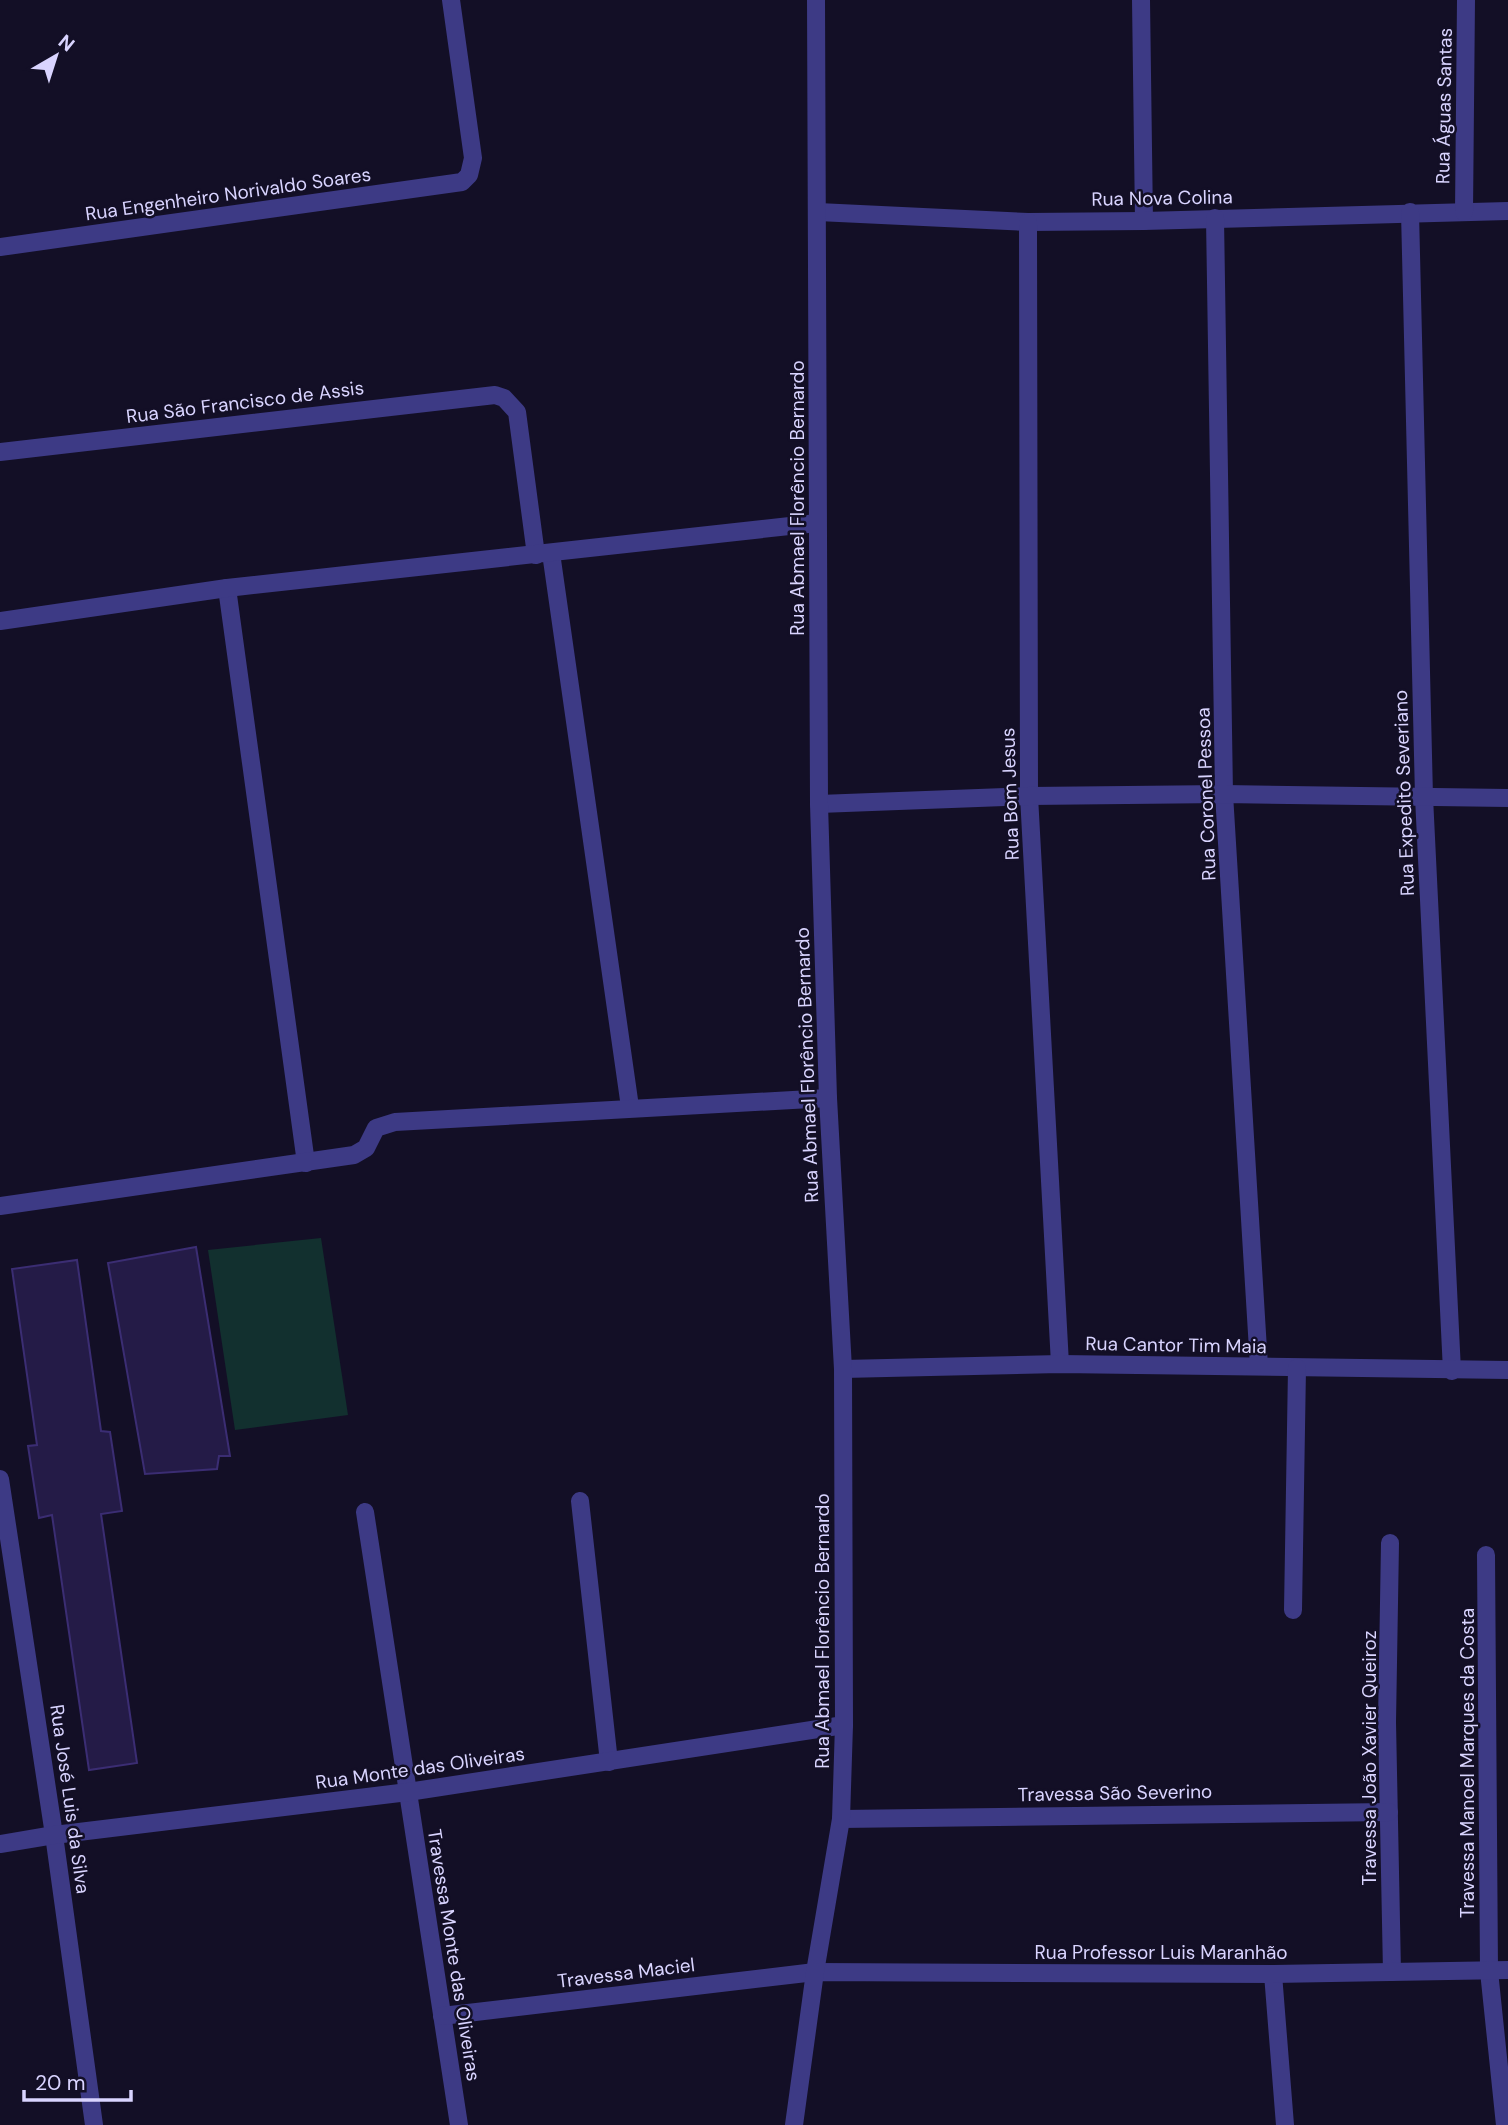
<svg xmlns="http://www.w3.org/2000/svg" width="1508" height="2125" viewBox="0 0 1508 2125" font-family="'DM Sans',sans-serif">
  <style>
    .green { fill: #12302f }
    .building { fill: #241b47; stroke: #3b2d73; stroke-width: 2 }
    .lines { fill: none; stroke-linecap: round; stroke-linejoin: round }
    .minor { stroke: #3d3a85; stroke-width: 18 }
    .labels { text-anchor: middle; dominant-baseline: central; stroke-width: 5; stroke-linejoin: round; paint-order: stroke }
    .street-label { font-size: 19px; fill: #d9d4ff; stroke: #130f26 }
  </style>
  <rect width="100%" height="100%" fill="#130f26"/>
  <polygon class="green" points="321,1238 348,1415 235,1430 208,1250"/>
  <g class="building">
    <polygon points="196,1247 230,1456 219,1456 217,1469 145,1474 108,1263"/>
    <polygon points="77,1260 101,1431 110,1432 122,1511 101,1514 137,1763 89,1770 52,1515 39,1518 28,1446 37,1445 12,1269"/>
  </g>
  <g class="lines">
    <g class="minor">
      <polyline points="1141,0 1144,221"/>
      <polyline points="818,212 1028,222 1144,221 1508,211"/>
      <polyline points="1410,212 1424,797 1452,1371"/>
      <polyline points="1464,212 1466,0"/>
      <polyline points="1215,218 1224,794 1259,1366"/>
      <polyline points="1028,222 1029,796 1060,1364"/>
      <polyline points="0,247 462,182 469,175 473,158 451,0"/>
      <polyline points="0,452 495,395 504,398 517,412 536,555"/>
      <polyline points="551,553 630,1107"/>
      <polyline points="227,588 306,1163"/>
      <polyline points="0,621 227,588 817,523"/>
      <polyline points="819,804 1029,796 1224,794 1508,798"/>
      <polyline points="0,1206 354,1155 366,1148 376,1128 395,1122 828,1098"/>
      <polyline points="843,1369 1060,1364 1508,1370"/>
      <polyline points="0,1479 54,1835 94,2125"/>
      <polyline points="580,1501 609,1762"/>
      <polyline points="365,1512 459,2125"/>
      <polyline points="1390,1543 1387,1722 1392,1972"/>
      <polyline points="1486,1555 1489,1971 1505,2125"/>
      <polyline points="1293,1610 1297,1368"/>
      <polyline points="841,1819 1389,1812"/>
      <polyline points="0,1844 54,1835 408,1792 844,1725"/>
      <polyline points="1273,1974 1285,2125"/>
      <polyline points="442,2016 815,1972 1273,1974 1508,1970"/>
      <polyline points="794,2125 815,1972 841,1819 844,1725 843,1369 828,1098 819,804 816,0"/>
    </g>
  </g>
  <g class="labels">
    <g class="street-label">
      <text transform="translate(1444 106) rotate(-89)">Rua Águas Santas</text>
      <text transform="translate(228 194) rotate(-8)">Rua Engenheiro Norivaldo Soares</text>
      <text transform="translate(1162 198) rotate(-1)">Rua Nova Colina</text>
      <text transform="translate(245 402) rotate(-7)">Rua São Francisco de Assis</text>
      <text transform="translate(797 498) rotate(-90)">Rua Abmael Florêncio Bernardo</text>
      <text transform="translate(1404 793) rotate(-92)">Rua Expedito Severiano</text>
      <text transform="translate(1010 794) rotate(-92)">Rua Bom Jesus</text>
      <text transform="translate(1206 794) rotate(-92)">Rua Coronel Pessoa</text>
      <text transform="translate(807 1065) rotate(-92)">Rua Abmael Florêncio Bernardo</text>
      <text transform="translate(1176 1345) rotate(1)">Rua Cantor Tim Maia</text>
      <text transform="translate(822 1631) rotate(-90)">Rua Abmael Florêncio Bernardo</text>
      <text transform="translate(1369 1758) rotate(-90)">Travessa João Xavier Queiroz</text>
      <text transform="translate(1467 1763) rotate(-90)">Travessa Manoel Marques da Costa</text>
      <text transform="translate(420 1768) rotate(-8)">Rua Monte das Oliveiras</text>
      <text transform="translate(1115 1793) rotate(-1)">Travessa São Severino</text>
      <text transform="translate(70 1799) rotate(82)">Rua José Luis da Silva</text>
      <text x="1161" y="1952">Rua Professor Luis Maranhão</text>
      <text transform="translate(454 1955) rotate(81)">Travessa Monte das Oliveiras</text>
      <text transform="translate(626 1973) rotate(-7)">Travessa Maciel</text>
    </g>
  </g>
  <g transform="translate(56 56) rotate(39)" stroke="#130f26" stroke-width="5" paint-order="stroke">
  <path d="M0-5L12 26L0 18L-12 26Z" fill="#d9d4ff"/>
  <text y="-10" font-size="19" font-weight="bold" text-anchor="middle" fill="#d9d4ff">N</text>
  </g>
  <path d="M24 2090v10h107v-10" fill="none" stroke="#d9d4ff" stroke-width="3.5"/>
  <text x="35" y="2090" font-size="21" fill="#d9d4ff" stroke="#130f26" stroke-width="5" paint-order="stroke">20 m</text>
</svg>
